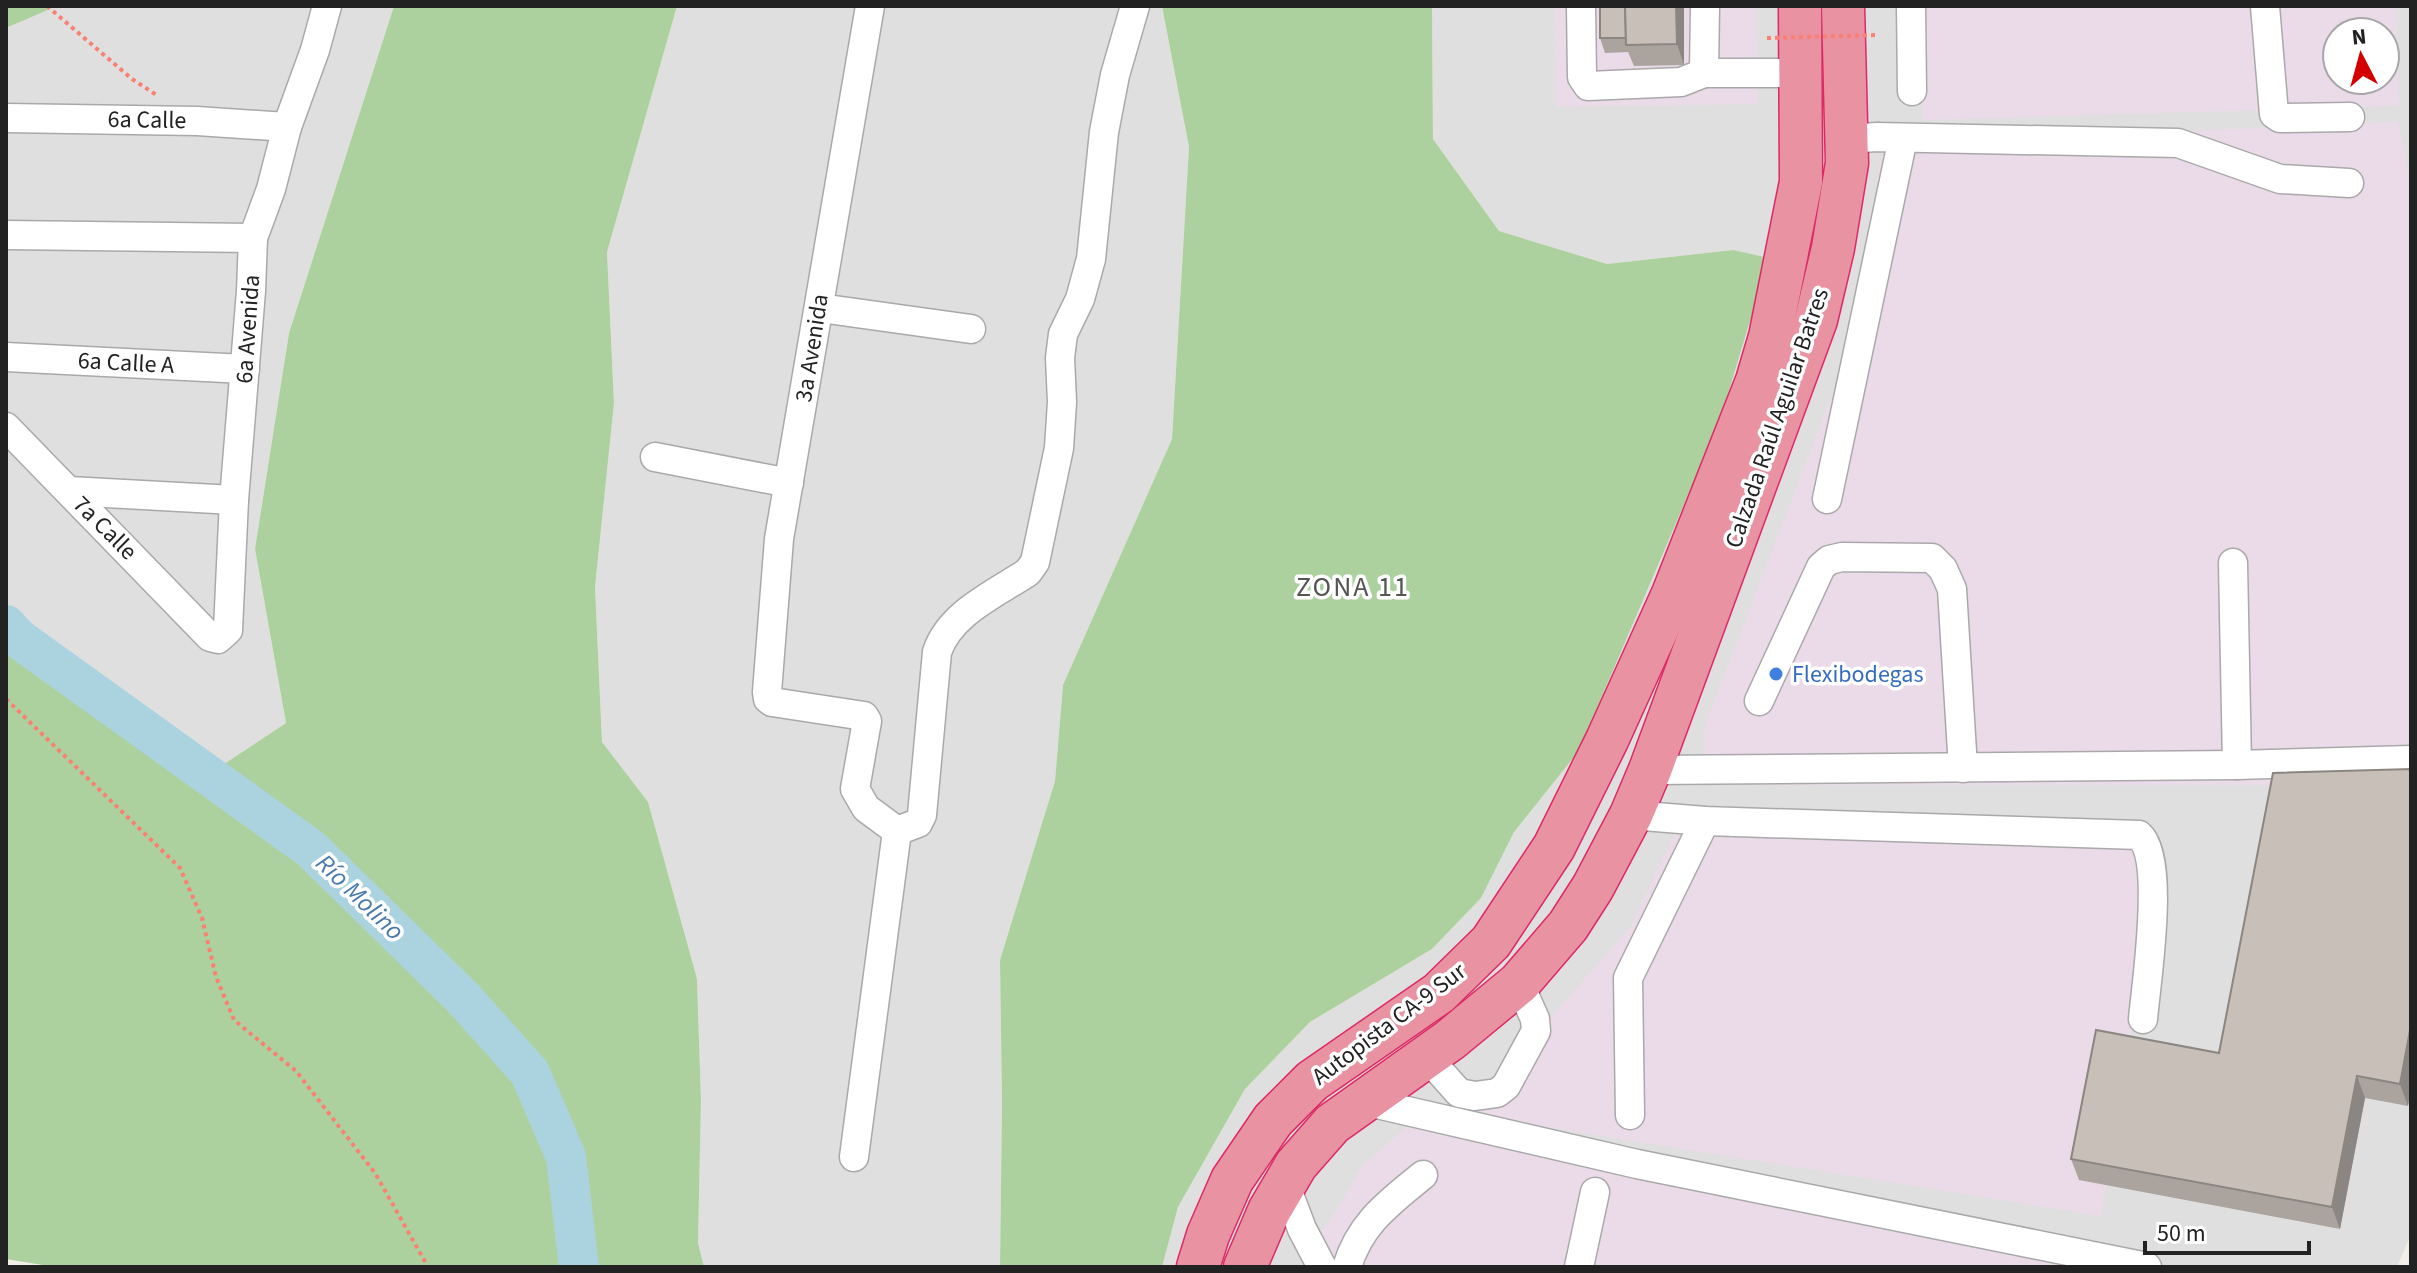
<svg xmlns="http://www.w3.org/2000/svg" width="2417" height="1273" viewBox="0 0 2417 1273" font-family="'Source Sans 3',sans-serif">
  <style>
    .residential { fill: #e0dfdf; fill-rule: evenodd }
    .industrial { fill: #ebdbe8; fill-rule: evenodd }
    .forest { fill: #add19e }
    .lines { fill: none; stroke-linecap: round; stroke-linejoin: round }
    .river { stroke: #aad3df; stroke-width: 40 }
    .minor-casing { stroke: #a9a9a9; stroke-width: 31 }
    .highway-casing { stroke: #dc2a67; stroke-width: 45 }
    .path { stroke: #fa8072; stroke-width: 4; stroke-dasharray: 4 4; stroke-linecap: butt }
    .minor { stroke: #fff; stroke-width: 28 }
    .highway { stroke: #e892a2; stroke-width: 42 }
    .path-bridge { stroke: #fa8072; stroke-width: 4; stroke-dasharray: 4 4; stroke-linecap: butt }
    .wall { fill: #aba49e }
    .shaded-wall { fill: #8b8681 }
    .building { fill: #c7bfb8; stroke: #8b8681; stroke-width: 2 }
    .shop-dot { fill: #3f7fe0; stroke: #fff; stroke-width: 3 }
    .labels { text-anchor: middle; dominant-baseline: central; stroke-width: 7; stroke-linejoin: round; paint-order: stroke }
    .street-label { font-size: 24px; fill: #222; stroke: #fff }
    .shop-label { font-size: 24px; fill: #366cbe; stroke: #fff; text-anchor: start }
    .water-label { font-size: 26px; font-style: italic; fill: #4a7aab; stroke: #fff }
    .quarter-label { font-size: 28px; letter-spacing: 2px; fill: #555; stroke: #fff }
  </style>
  <rect width="100%" height="100%" fill="#f2efe9"/>
  <g class="residential">
    <polygon points="57,6 394,6 289,333 255,549 286,723 200,780 48,657 6,613 6,28"/>
    <polygon points="677,6 1162,6 1189,147 1172,439 1063,685 1055,781 1000,960 1002,1103 1000,1267 704,1267 698,1243 701,1100 697,979 602,742 595,587 614,403 607,252"/>
    <path d="M1432,6H2411V1234L2397,1267H1162L1178,1207L1245,1089L1310,1022L1432,949L1481,898L1514,832L1578,752L1732,250L1607,264L1499,231L1433,139ZM2337,32H2385V80H2337Z"/>
  </g>
  <g class="industrial">
    <polygon points="1555,6 1756,6 1758,104 1556,107"/>
    <path d="M1919,6H2396L2399,106L1923,120ZM2337,32H2385V80H2337Z"/>
    <polygon points="2398,122 2411,186 2411,785 1701,785 1705,725 1841,372 1884,144"/>
    <polygon points="1687,807 2128,819 2151,904 2101,1216 1465,1114 1630,928"/>
    <polygon points="1409,1125 2086,1267 1297,1267 1342,1202 1361,1167"/>
  </g>
  <g class="forest">
    <polygon points="6,6 57,6 6,28"/>
    <polygon points="394,6 677,6 607,252 614,403 595,587 602,742 648,802 697,979 701,1100 698,1243 704,1267 55,1267 6,1259 6,613 48,657 200,780 286,723 255,549 289,333"/>
    <polygon points="1162,6 1432,6 1433,139 1499,231 1607,264 1733,250 1769,258 1720,420 1578,752 1514,832 1481,898 1432,949 1310,1022 1245,1089 1178,1207 1162,1267 1000,1267 1002,1103 1000,960 1055,781 1063,685 1172,439 1189,147"/>
  </g>
  <g class="lines">
    <polyline class="river" points="6,625 19,639 311,849 464,999 530,1073 566,1157 579,1267"/>
    <g class="minor-casing">
      <g id="minor">
        <polyline points="870,6 779,539 767,692 768,699 772,702 864,716 867,721 855,789 866,808 897,831"/>
        <polyline points="1581,6 1582,77 1588,86 1681,82 1704,73 1705,6"/>
        <polyline points="1911,6 1912,91"/>
        <polyline points="2265,6 2274,114 2280,118 2350,117"/>
        <polyline points="1704,73 1801,73"/>
        <polyline points="6,118 197,121 287,127"/>
        <polyline points="1846,139 1877,137 2178,143 2280,179 2349,183"/>
        <polyline points="6,235 253,238"/>
        <polyline points="820,308 971,329"/>
        <polyline points="6,357 245,369"/>
        <polyline points="6,427 210,637 218,639 228,630 234,500 251,291 253,238 271,189 287,127 315,50 327,6"/>
        <polyline points="655,457 789,483"/>
        <polyline points="69,491 234,500"/>
        <polyline points="1827,499 1903,138"/>
        <polyline points="2233,563 2237,765"/>
        <polyline points="1759,701 1821,567 1829,560 1842,557 1932,558 1943,569 1952,589 1963,768"/>
        <polyline points="1650,770 2237,765 2411,760"/>
        <path d="M1631,815L1705,821L2139,835C2166,859 2146,983 2143,1019"/>
        <path d="M897,831L918,823L922,815L937,652C950,613 995,594 1028,572L1035,562L1059,448L1062,402L1060,358L1063,334L1080,299L1091,259L1104,132L1115,75L1135,6"/>
        <polyline points="1427,1057 1459,1093 1475,1096 1497,1093 1506,1086 1536,1031 1535,1019 1519,983"/>
        <polyline points="1364,1101 1637,1164 2147,1267"/>
        <polyline points="1630,1115 1628,978 1705,821"/>
        <polyline points="854,1157 897,831"/>
        <polyline points="1285,1184 1302,1229 1322,1267"/>
        <path d="M1347,1267C1360,1223 1389,1203 1423,1175"/>
        <polyline points="1579,1267 1595,1192"/>
      </g>
    </g>
    <g class="highway-casing">
      <g id="highway">
        <polyline points="1198,1267 1208,1235 1232,1180 1273,1120 1312,1081 1439,993 1491,942 1554,847 1607,740 1673,594 1757,381 1770,337 1801,182 1800,6"/>
        <polyline points="1245,1267 1269,1211 1296,1165 1332,1124 1450,1040 1519,983 1568,926 1593,887 1631,815 1650,770 1816,320 1833,248 1847,163 1843,6"/>
      </g>
    </g>
    <g class="path">
      <polyline points="47,6 132,79 158,96"/>
      <polyline points="6,699 180,868 202,918 216,977 234,1020 296,1071 375,1173 428,1267"/>
    </g>
    <use href="#minor" class="minor"/>
    <use href="#highway" class="highway"/>
    <polyline class="path-bridge" points="1767,38 1878,35"/>
  </g>
  <g class="wall">
    <polygon points="1684,6 1684,65 1634,66 1628,52 1605,53 1600,38"/>
    <polygon points="2411,769 2411,1087 2408,1106 2365,1098 2340,1229 2079,1180 2071,1159 2219,1053"/>
  </g>
  <g class="shaded-wall">
    <polygon points="1676,6 1684,6 1684,65 1677,44"/>
    <polygon points="2411,1025 2411,1087 2408,1106 2400,1084"/>
    <polygon points="2357,1076 2365,1098 2340,1229 2332,1207"/>
  </g>
  <g class="building">
    <polygon points="1600,6 1625,6 1626,38 1600,38"/>
    <polygon points="1625,6 1676,6 1677,44 1626,45"/>
    <polygon points="2411,769 2411,1025 2400,1084 2357,1076 2332,1207 2071,1159 2096,1030 2219,1053 2273,773"/>
  </g>
  <circle class="shop-dot" cx="1776" cy="674" r="8"/>
  <g class="labels">
    <g class="street-label">
      <text transform="translate(147 120) rotate(1)">6a Calle</text>
      <text transform="translate(248 329) rotate(-86)">6a Avenida</text>
      <text transform="translate(812 348) rotate(-81)">3a Avenida</text>
      <text transform="translate(126 363) rotate(3)">6a Calle A</text>
      <text transform="translate(1777 418) rotate(-71)">Calzada Raúl Aguilar Batres</text>
      <text transform="translate(105 528) rotate(45)">7a Calle</text>
      <text transform="translate(1389 1024) rotate(-37)">Autopista CA-9 Sur</text>
    </g>
    <g class="shop-label">
      <text x="1792" y="674">Flexibodegas</text>
    </g>
    <g class="water-label">
      <text transform="translate(360 897) rotate(44)">Río Molino</text>
    </g>
    <g class="quarter-label">
      <text x="1353" y="587">ZONA 11</text>
    </g>
  </g>
  <rect width="2417" height="1273" fill="none" stroke="#222222" stroke-width="16"/>
  <g transform="translate(2361 56) rotate(354)"><circle r="38" fill="#ffffff" stroke="#a7a7a7" stroke-width="2"/>
  <path d="M0-6L14 30L0 20L-14 30Z" fill="#d40000"/>
  <text y="-12" font-size="22" font-weight="bold" text-anchor="middle" fill="#222222">N</text>
  </g>
  <path d="M2145 1241v12h164v-12" fill="none" stroke="#222222" stroke-width="4"/>
  <text x="2157" y="1241" font-size="24" fill="#222222" stroke="#ffffff" stroke-width="6" paint-order="stroke">50 m</text>
</svg>
